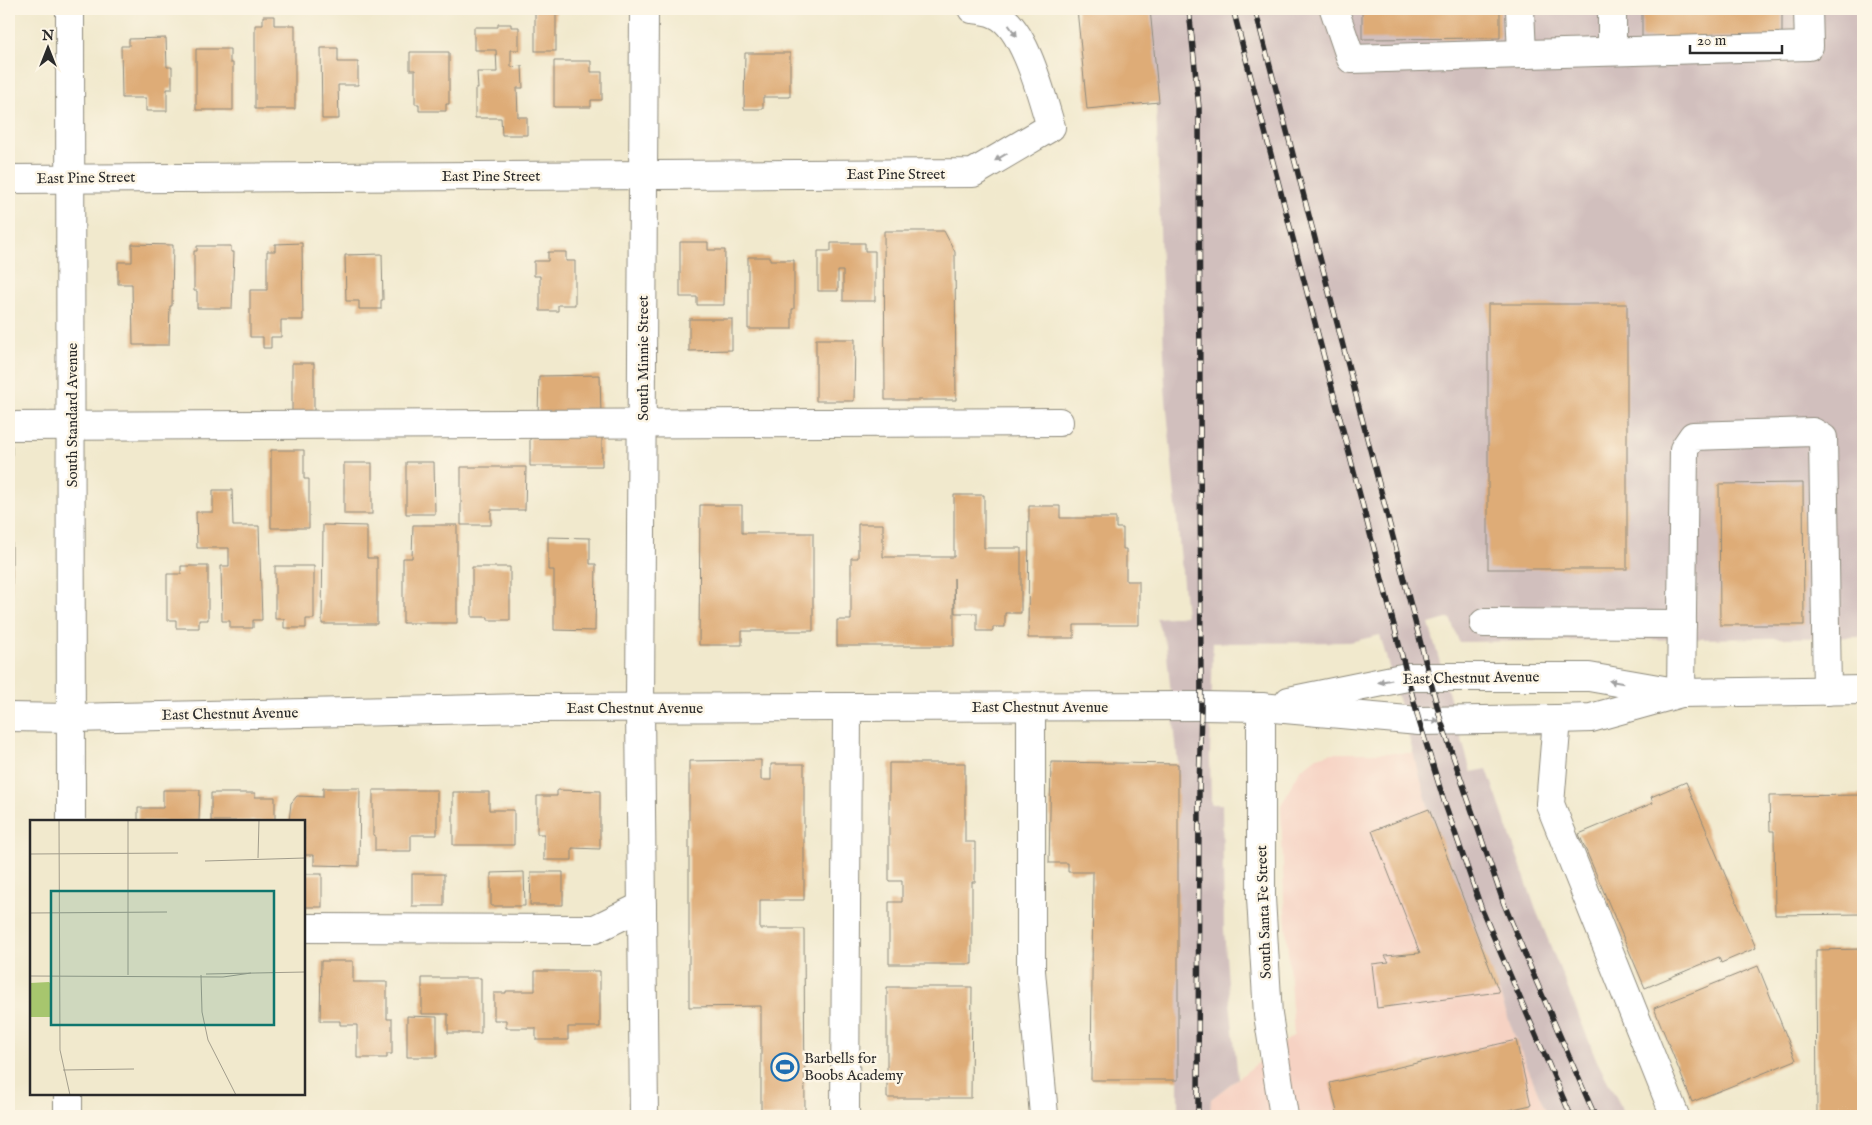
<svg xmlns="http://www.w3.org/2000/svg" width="1872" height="1125" viewBox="0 0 1872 1125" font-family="'IM FELL English',serif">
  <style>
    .built { fill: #f6d2c3 }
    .industrial { fill: #d1bfbd }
    .building { fill: #deac77 }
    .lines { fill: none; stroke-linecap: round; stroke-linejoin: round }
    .minor-casing { stroke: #8e8a7c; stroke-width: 30 }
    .minor { stroke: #fff; stroke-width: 28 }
    .rail-casing { stroke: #2b2b2b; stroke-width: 5.5 }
    .rail { stroke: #fcf5e5; stroke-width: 4; stroke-dasharray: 11; stroke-linecap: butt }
    .oneway { fill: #a0a0a0 }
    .labels { text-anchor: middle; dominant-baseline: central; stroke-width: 5; stroke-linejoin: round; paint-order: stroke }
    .street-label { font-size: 15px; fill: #2b2b2b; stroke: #fcf5e5 }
    .poi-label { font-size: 15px; fill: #2b2b2b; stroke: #fcf5e5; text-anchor: start }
    .inset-road { fill: none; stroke: #a29d8c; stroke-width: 1 }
    .view { fill: #0f766e; fill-opacity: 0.15; stroke: #0f766e; stroke-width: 2.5 }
    .inset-edge { fill: none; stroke: #2b2b2b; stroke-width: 2.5 }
  </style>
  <rect width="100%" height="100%" fill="#fcf5e5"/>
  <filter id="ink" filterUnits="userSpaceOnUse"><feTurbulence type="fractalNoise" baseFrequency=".02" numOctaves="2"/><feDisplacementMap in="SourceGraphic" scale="10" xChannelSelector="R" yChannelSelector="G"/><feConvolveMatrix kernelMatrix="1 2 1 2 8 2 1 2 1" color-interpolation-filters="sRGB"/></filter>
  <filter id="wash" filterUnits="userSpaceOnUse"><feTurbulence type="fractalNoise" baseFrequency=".0096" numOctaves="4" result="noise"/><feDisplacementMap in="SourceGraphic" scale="20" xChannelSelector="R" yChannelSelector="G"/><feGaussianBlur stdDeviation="1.12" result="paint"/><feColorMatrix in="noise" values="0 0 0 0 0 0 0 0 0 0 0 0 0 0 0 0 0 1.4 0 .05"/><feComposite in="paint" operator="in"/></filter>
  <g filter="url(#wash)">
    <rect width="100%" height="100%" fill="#f1e9cd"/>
    <polygon class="built" points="1332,753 1414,753 1429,809 1499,992 1516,1040 1548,1116 1210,1116 1211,1099 1294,1035 1284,898 1281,805 1300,770 1317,757"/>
    <polygon class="industrial" points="1147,9 1863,9 1863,637 1459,642 1450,618 1429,624 1471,772 1487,769 1536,910 1597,1061 1626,1116 1548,1116 1516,1040 1499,992 1429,809 1380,635 1350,642 1213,643 1210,756 1211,804 1222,804 1224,929 1228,983 1238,1078 1211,1099 1210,1116 1178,1116 1178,764 1166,645 1156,618 1186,616 1165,388 1156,102"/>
    <g id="blocks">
      <g class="building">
        <rect x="535" y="9" width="21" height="42"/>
        <polygon points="1077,9 1150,9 1159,102 1087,109"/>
        <polygon points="1362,9 1500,9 1500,38 1362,39"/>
        <polygon points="1642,9 1782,9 1782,37 1642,38"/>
        <polygon points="263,16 274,16 274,25 295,25 295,109 255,109 255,25 263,25"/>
        <polygon points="498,24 511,24 511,27 519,27 519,50 511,50 511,67 522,66 523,88 517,88 518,117 527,117 527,135 502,135 501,118 475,118 475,89 478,89 477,72 497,72 496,50 474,50 474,27 498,27"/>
        <polygon points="166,38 167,67 172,67 172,89 167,89 167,111 146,111 146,98 122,98 121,46 129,46 129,39"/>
        <polygon points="321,48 338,48 338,62 358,62 358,85 338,85 339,119 322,119"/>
        <polygon points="196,49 230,49 230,63 233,63 233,110 196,110"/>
        <polygon points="410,52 449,52 449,104 446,104 446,111 419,111 419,104 415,104 415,70 410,70"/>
        <polygon points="745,53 790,53 790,97 763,97 763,109 744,109"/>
        <polygon points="554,61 591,61 591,72 602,72 602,100 591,100 591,107 554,107"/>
        <polygon points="884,231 944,231 955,252 956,400 885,400"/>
        <polygon points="680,242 708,242 708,250 725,250 724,305 697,305 697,297 680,297"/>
        <polygon points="302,243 303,320 281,320 281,337 271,337 271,348 263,348 263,337 250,337 250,290 267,290 267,251 275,251 275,244"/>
        <polygon points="831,243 865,243 865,251 875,251 875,301 843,301 843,271 838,271 838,291 818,291 818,251 831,251"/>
        <polygon points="132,244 173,245 172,306 170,306 169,345 133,345 132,284 118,284 118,262 132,262"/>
        <polygon points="197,246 231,246 231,252 234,252 232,308 197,308 197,291 194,291 194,251 197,251"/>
        <polygon points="548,252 566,252 566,261 575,261 575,305 558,305 558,311 540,311 540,276 534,276 534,261 548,261"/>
        <polygon points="382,254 383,300 381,300 381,309 359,309 359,301 346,301 345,255"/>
        <polygon points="748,257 770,257 770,260 794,260 794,309 792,309 792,329 748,329"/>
        <rect x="1488" y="304" width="139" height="265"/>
        <polygon points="689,319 732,319 732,350 689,351"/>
        <polygon points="816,339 855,339 854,401 816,401"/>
        <rect x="292" y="363" width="22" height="55"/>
        <polygon points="600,375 601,415 538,415 539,376"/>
        <polygon points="602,437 602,466 530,466 530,438"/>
        <rect x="9" y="446" width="3" height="42"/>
        <polygon points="271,450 304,450 304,479 309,479 309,528 271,528"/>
        <polygon points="406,462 434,462 435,514 406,514"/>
        <rect x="344" y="463" width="28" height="51"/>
        <polygon points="461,467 526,467 525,510 491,510 491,525 461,525"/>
        <polygon points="1803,483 1804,625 1720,625 1719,484"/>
        <polygon points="213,490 232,490 233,526 259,526 262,620 253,620 253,628 230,628 230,621 222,621 221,566 229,566 229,548 197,548 196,512 213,512"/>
        <rect x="9" y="495" width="3" height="98"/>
        <polygon points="954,495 984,495 984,548 1021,548 1021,613 1005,613 1005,627 993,627 993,631 977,631 977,613 955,613 954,578 954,646 837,646 837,620 851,620 851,558 858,558 858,524 883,524 883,557 954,557"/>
        <polygon points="700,505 742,505 742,533 813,533 813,631 742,631 742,645 699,645"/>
        <polygon points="1029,506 1060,506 1060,518 1116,518 1116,528 1123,528 1123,549 1126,549 1126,581 1139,581 1139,625 1074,625 1074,638 1028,638"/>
        <polygon points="323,525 367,526 367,558 377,558 377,624 322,624"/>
        <polygon points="413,525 457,525 457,623 403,623 403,558 412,558"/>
        <polygon points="548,537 590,538 590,564 596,564 595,631 554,630 554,570 548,570"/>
        <polygon points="181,566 208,566 208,620 199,620 199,628 176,628 176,620 167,620 167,574 181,574"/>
        <polygon points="275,566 314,566 314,619 306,619 306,628 284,628 284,619 275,619"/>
        <polygon points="472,567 510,567 510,620 488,620 488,617 472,617"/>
        <rect x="9" y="600" width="2" height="41"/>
        <polygon points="761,760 761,780 771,780 771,764 804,764 804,900 760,900 760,929 804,929 805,1116 761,1116 761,1006 689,1007 689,761"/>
        <polygon points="1051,762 1178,764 1178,1080 1091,1080 1093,872 1068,872 1068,863 1049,863"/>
        <polygon points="889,763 965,763 965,842 975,842 975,882 972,882 972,964 889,964 889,902 902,902 902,881 889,881"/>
        <polygon points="1686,782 1756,948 1721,963 1719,957 1645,988 1579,834 1653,803 1651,797"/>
        <polygon points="323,788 360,788 359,866 314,865 314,855 304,855 304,821 289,821 291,803 297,796 323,797"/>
        <polygon points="163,790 200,790 199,821 138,821 138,808 163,808"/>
        <polygon points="373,790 437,790 437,835 411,835 411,851 375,851 375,835 373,835"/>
        <polygon points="557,790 600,791 600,849 572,848 572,860 544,860 544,834 537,834 537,796 557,796"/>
        <polygon points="453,792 489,792 489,810 514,810 514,845 453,845"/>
        <polygon points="211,793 255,793 255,797 275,797 275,821 211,821"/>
        <polygon points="1863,795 1863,914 1775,915 1774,831 1770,831 1769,796"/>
        <polygon points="1429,809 1499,992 1377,1008 1372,964 1389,962 1385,956 1420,953 1372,831"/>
        <polygon points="524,872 525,906 491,906 491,873"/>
        <polygon points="531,872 563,872 563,905 530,905"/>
        <rect x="304" y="874" width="18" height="33"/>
        <rect x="412" y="874" width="32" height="32"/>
        <polygon points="1863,949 1863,1116 1817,1116 1816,950"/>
        <polygon points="321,961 353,961 353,982 387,982 387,1019 392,1019 392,1054 387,1054 387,1058 357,1058 357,1025 340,1025 340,1021 320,1021"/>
        <polygon points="1758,966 1796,1060 1692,1102 1654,1008"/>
        <polygon points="535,971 600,971 600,1027 568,1027 568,1040 536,1040 536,1028 506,1028 506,1020 494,1020 494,993 506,993 506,991 535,991"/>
        <polygon points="422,978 481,978 481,1033 448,1033 448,1014 422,1014"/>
        <polygon points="887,987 972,987 971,1098 887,1098"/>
        <polygon points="407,1016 437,1017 437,1057 407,1057"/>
        <polygon points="1516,1040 1531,1105 1483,1116 1338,1116 1330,1083"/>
      </g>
    </g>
  </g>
  <g filter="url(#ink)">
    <use href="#blocks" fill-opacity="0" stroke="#8e8a7c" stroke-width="1"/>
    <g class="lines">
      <g class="minor-casing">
        <g id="minor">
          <polyline points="70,9 71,821"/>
          <polyline points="644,9 640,708 644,1116"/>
          <polyline points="1334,9 1351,59 1809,46 1808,9"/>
          <polyline points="1520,9 1522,54"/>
          <polyline points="1612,9 1612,51"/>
          <path d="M9,179L973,173L1051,127C1042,98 1025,26 995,14C989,11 980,10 972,9"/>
          <polyline points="9,426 1059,422"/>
          <polyline points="1484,623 1682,624"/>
          <polyline points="1681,693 1684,449 1693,436 1813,432 1823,438 1827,691"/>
          <polyline points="1289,701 1407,677 1589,677 1681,693 1863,690"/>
          <polyline points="1031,707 1031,971 1044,1115"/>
          <polyline points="1261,707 1261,898 1268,1015 1284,1116"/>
          <polyline points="9,717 72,718 527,708 1201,706 1261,707 1419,721 1557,719 1591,718 1681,693"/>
          <polyline points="1557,719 1550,804 1675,1116"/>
          <polyline points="304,928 595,929 642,906"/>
          <polyline points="68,1116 68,1094"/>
          <polyline points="845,1116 847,707"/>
        </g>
      </g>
      <use href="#minor" class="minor"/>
      <g class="rail-casing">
        <g id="rail">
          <polyline points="1189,9 1199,108 1201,706 1199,794 1198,1116"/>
          <polyline points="1233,9 1419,721 1445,804 1482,910 1571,1116"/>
          <polyline points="1255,9 1441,721 1504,904 1537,983 1595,1116"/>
        </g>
      </g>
      <use href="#rail" class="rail"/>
    </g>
    <defs><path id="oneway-solid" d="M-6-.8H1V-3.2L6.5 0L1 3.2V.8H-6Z" transform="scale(1.25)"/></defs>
    <g class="oneway">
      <use href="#oneway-solid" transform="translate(1013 31) rotate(54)"/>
      <use href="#oneway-solid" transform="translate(1001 157) rotate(149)"/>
      <use href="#oneway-solid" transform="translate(1385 681) rotate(168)"/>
      <use href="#oneway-solid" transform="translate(1616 682) rotate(-170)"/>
      <use href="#oneway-solid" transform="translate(1432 721)"/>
    </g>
  </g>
  <defs>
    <g id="stadium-ring" transform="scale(1.4375)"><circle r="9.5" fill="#fcf5e5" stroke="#1f6fb2" stroke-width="1.5"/><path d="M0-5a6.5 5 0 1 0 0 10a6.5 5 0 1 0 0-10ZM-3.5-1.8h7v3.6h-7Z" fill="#1f6fb2"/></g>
  </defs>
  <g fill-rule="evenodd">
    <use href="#stadium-ring" x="785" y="1067"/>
  </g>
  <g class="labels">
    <g class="street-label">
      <text x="896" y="174">East Pine Street</text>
      <text x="491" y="176">East Pine Street</text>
      <text transform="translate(86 178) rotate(-1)">East Pine Street</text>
      <text transform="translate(643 358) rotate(-90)">South Minnie Street</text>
      <text transform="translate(72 415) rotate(-90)">South Standard Avenue</text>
      <text transform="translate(1471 678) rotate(-1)">East Chestnut Avenue</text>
      <text x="1040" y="707">East Chestnut Avenue</text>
      <text x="635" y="708">East Chestnut Avenue</text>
      <text transform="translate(230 714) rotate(-1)">East Chestnut Avenue</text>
      <text transform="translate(1264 912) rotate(-92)">South Santa Fe Street</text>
    </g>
    <g class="poi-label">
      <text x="804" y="1058">Barbells for<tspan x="804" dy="17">Boobs Academy</tspan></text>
    </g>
  </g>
  <g transform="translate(30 820)">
    <rect width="275" height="275" fill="#f1e9cd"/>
    <path d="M19,162L22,165V197H0V163Z" fill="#a7c66e"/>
    <path class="inset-road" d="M29,0L30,230L40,275M0,34L148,33M228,38L229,0M175,41L275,38M0,93L137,92M176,154L275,152M98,155V0M171,155L172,192L178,220L206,275M0,156L193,157L221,153M30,205H88M33,250L104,249"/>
    <path class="view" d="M21,71H244V205H21Z"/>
    <rect width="275" height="275" class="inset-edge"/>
  </g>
  <rect width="1872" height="1125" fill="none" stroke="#fcf5e5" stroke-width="30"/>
  <g transform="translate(48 48)" stroke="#fcf5e5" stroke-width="4" paint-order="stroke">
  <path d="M0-4L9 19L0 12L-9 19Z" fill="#2b2b2b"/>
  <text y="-8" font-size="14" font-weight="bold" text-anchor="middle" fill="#2b2b2b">N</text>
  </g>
  <path d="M1690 45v8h92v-8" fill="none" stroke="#2b2b2b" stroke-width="2.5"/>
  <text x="1697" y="45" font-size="15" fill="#2b2b2b" stroke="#fcf5e5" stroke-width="4" paint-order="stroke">20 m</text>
</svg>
